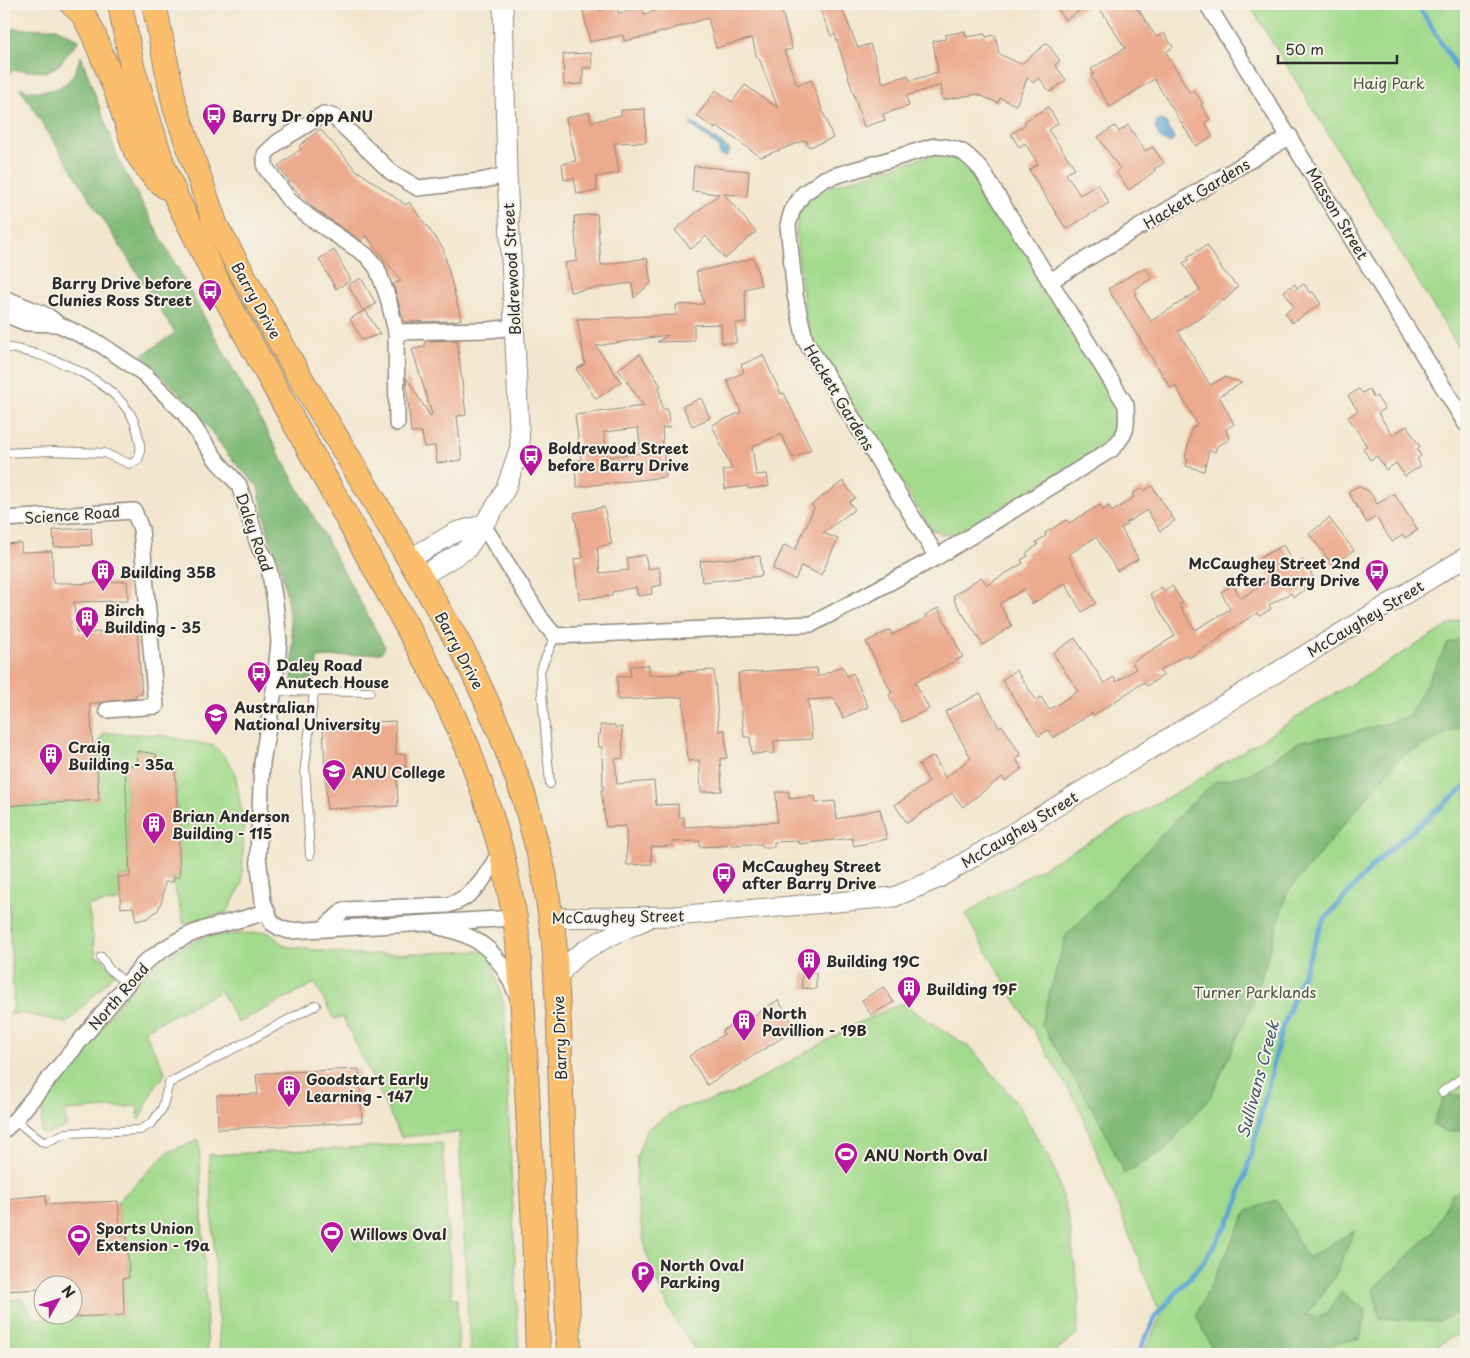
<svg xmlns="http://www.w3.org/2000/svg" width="1470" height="1358" viewBox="0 0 1470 1358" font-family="'Playpen Sans',sans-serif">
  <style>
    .green { fill: #a2da8c; stroke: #66825c }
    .forest { fill: #81ba78; stroke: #567252 }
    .water { fill: #5da6d4; stroke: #446880 }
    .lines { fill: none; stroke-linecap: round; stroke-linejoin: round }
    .stream { stroke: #5da6d4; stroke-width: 5 }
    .building { fill: #ecab8f; fill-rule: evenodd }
    .service-casing { stroke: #8f887d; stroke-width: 10 }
    .minor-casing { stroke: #8f887d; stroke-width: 18 }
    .tertiary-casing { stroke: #8f887d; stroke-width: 21 }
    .primary-casing { stroke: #8f887d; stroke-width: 26 }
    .service { stroke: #fff; stroke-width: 8 }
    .minor { stroke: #fff; stroke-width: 15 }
    .tertiary { stroke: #fff; stroke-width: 19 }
    .primary { stroke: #fabe6d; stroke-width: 24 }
    .labels { text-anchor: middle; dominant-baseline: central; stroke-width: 4; stroke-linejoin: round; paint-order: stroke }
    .park-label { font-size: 15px; fill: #495743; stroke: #f7f3e8 }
    .poi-label { font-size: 15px; font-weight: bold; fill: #2b2b2b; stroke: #f7f3e8; text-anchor: start }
    .street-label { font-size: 15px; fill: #2b2b2b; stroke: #f7f3e8 }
    .water-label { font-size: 16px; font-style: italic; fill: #3c5666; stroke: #f7f3e8 }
  </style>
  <rect width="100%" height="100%" fill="#f7f3e8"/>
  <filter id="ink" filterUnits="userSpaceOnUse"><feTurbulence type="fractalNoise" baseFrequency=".02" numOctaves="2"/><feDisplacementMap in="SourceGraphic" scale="10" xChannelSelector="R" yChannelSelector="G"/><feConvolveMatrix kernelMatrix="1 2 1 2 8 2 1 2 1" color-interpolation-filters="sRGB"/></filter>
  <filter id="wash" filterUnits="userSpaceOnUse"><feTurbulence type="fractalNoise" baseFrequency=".0096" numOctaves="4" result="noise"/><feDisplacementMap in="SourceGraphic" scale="20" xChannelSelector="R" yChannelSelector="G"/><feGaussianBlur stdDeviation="1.12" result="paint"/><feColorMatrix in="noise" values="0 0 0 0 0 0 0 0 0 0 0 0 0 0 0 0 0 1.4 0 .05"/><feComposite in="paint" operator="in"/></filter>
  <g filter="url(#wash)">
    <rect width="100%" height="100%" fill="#f3e6cf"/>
    <g class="green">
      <polygon points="1249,4 1466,4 1466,360"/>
      <path d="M943,153L955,154L978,172L1114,398C1122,422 1118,433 1099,449L958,533L944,534L931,529L815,344L806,322L796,234L799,211L803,203L821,189L932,155Z"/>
      <polygon points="1466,615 1466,1329 1424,1354 1143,1354 1161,1316 1079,1107 965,915 991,897 1191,784 1326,699"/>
      <polygon points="104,733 160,735 214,746 227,759 235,772 244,827 242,884 227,912 184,924 173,882 173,877 180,877 175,765 158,765 156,754 138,751 138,764 125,766 130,877 118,877 120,895 117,901 88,905 96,957 101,957 115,974 67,1023 23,1013 10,1014 14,1006 8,894 4,893 4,806 99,800 96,749"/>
      <polygon points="268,932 285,946 355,955 485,951 492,962 504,1006 519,1354 470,1354 459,1132 401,1137 343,1017 334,1019 315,983 238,1023 221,991 144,1030 165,1072 162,1079 156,1084 139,1120 137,1106 65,1111 66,1127 45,1134 40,1132 44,1100 127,993 149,970 175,951 205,936"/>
      <polygon points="901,1003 972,1049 1017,1103 1054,1167 1069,1221 1079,1300 1077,1334 1052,1354 698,1354 677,1323 662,1295 646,1252 639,1212 636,1183 637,1156 646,1130 677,1109 733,1094 854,1025"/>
      <polygon points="199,1140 208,1354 4,1354 4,1300 22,1299 35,1319 124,1315 123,1278 129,1278 127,1236 121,1236 118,1201 168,1152"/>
      <polygon points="442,1143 452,1298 457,1298 459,1354 220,1354 209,1155"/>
    </g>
    <g class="forest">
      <polygon points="56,28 79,40 59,65 47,72 13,70 4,80 4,29"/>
      <path d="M81,56L120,163L385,647L381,653L317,658L316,679L292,682L293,643L286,593L279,561L269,537L258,487L229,456L194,408L165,379L138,358L175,333L20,88C37,94 60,92 71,78C76,72 78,63 81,56Z"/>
      <polygon points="1466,637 1466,724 1400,757 1287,893 1255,998 1211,1096 1164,1150 1124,1174 1103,1127 1041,1023 1066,936 1186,809 1215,782 1252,773 1300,741 1353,733 1409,716 1448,643"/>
      <polygon points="1445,1095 1463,1096 1466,1099 1466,1129 1448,1132 1432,1125"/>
      <polygon points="1466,1190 1466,1307 1439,1322 1380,1318 1373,1289 1433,1232 1452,1194"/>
      <polygon points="1277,1200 1307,1258 1354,1231 1335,1277 1305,1316 1326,1315 1341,1292 1366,1310 1360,1338 1334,1344 1324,1354 1215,1354 1196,1315 1247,1211"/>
    </g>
    <g class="water">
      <polygon points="1162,120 1167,123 1168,129 1174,137 1173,141 1169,143 1161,139 1155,129 1157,122"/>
      <polygon points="692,122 730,150 726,157 719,155 719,147 690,125"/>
    </g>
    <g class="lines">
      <g class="stream">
        <polyline points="1417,4 1466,83"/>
        <polyline points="1138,1354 1156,1316 1205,1260 1235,1211 1251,1155 1282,1029 1323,921 1382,856 1466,786"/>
      </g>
    </g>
    <g id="blocks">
      <g class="building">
        <polygon points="681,4 780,4 792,49 784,51 797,85 811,80 833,138 809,147 806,140 761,157 717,126 715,129 697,116 716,90 732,102 745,85 778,108 759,58 757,58 752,38 716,48 708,18 649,36 624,41 623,35 590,42 583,11 598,7 599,11 617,7 618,13 643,8 644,14"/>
        <polygon points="818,4 840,4 858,48 870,44 883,83 908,75 910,81 938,72 933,41 946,39 945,35 965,31 966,37 985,34 986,37 995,35 999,54 1021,64 1047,43 1060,61 1055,65 1066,80 1050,92 1039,78 1033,83 1028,77 1016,105 1000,98 998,103 977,94 943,100 941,85 906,96 909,106 883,114 885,120 864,127 835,34 831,36"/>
        <polygon points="1055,4 1091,4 1065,20"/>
        <polygon points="1097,4 1133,4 1137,10 1138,9 1156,37 1164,33 1173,47 1166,52 1190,93 1194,90 1203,104 1201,105 1210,119 1205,123 1213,136 1196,146 1154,79 1110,107 1091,76 1094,74 1091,69 1125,48"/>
        <polygon points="591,53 592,68 583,68 583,84 564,85 563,54"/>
        <polygon points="1048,107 1058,123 1048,130 1075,168 1066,174 1080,195 1098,184 1109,203 1066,229 1029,170 1038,164 1025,143 1019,147 1011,134 1025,125 1025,121"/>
        <polygon points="645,109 646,142 614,143 619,173 596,177 597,191 577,194 574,178 564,180 562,164 576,161 566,118 589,112 591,122 621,115 621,110"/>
        <polygon points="1128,125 1145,151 1153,147 1164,163 1154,169 1155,171 1129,190 1116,172 1120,169 1098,137 1115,126 1119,132"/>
        <polygon points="320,129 355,169 406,205 409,202 443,248 461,319 455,321 404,322 393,284 401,281 366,235 361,241 312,207 294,188 278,166 301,149 299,146"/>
        <polygon points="694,166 749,171 747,196 724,194 756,232 725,259 706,236 691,249 675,230 719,194 692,191"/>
        <polygon points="597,214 601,265 647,258 651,283 634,298 632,283 570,292 565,263 577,261 574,216"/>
        <polygon points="1207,245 1222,269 1238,287 1224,301 1222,299 1204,316 1178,331 1210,385 1225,377 1242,383 1219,396 1234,424 1226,429 1229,440 1217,446 1215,452 1209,450 1204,471 1186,466 1188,459 1185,458 1192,429 1197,424 1175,385 1171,388 1108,289 1145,267 1152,278 1134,290 1137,294 1135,295 1151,321 1200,290 1183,263 1189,260 1187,257"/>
        <polygon points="334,250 351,280 336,289 319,259"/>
        <polygon points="754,258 761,285 745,289 746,323 736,323 736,343 722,343 721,324 694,325 694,341 657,342 668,335 596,346 621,382 596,399 576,369 585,364 577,319 676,315 676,305 704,304 696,272"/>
        <polygon points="361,278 376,304 363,311 348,285"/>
        <polygon points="1295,284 1297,288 1304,284 1310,293 1313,292 1321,304 1292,323 1285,313 1294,307 1284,291"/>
        <polygon points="365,310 380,334 362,340 350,319"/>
        <polygon points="457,340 466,415 457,416 462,460 437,463 435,446 424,447 422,432 411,433 406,377 430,416 432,414 412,349 425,347 425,341"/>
        <path d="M640,354L661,386L659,387L662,409H667L670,427L662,428L663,439L662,440L666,477L577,487L574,461L581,460L575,415L644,406L618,369ZM638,428L641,453L607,457L604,432Z"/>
        <polygon points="763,355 781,394 784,393 811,450 793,458 781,434 752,447 756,475 767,474 769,486 748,489 748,486 725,489 723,470 732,469 712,425 741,412 727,380 744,372 741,365"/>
        <polygon points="1359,389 1362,393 1369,389 1374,398 1376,396 1385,409 1378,413 1392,435 1407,426 1420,447 1417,449 1421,456 1417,459 1421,466 1405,476 1396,463 1386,470 1377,456 1370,460 1363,448 1367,446 1348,417 1358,411 1348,396"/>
        <polygon points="701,398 710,418 692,426 683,406"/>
        <polygon points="843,481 855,498 849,502 855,509 823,533 838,539 821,575 801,566 795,580 773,569 784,545 795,550 814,508 811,505"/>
        <polygon points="1152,486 1175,521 1160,531 1147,510 1126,523 1127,525 1121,528 1138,559 1117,571 1096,537 1068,555 1096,603 1082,612 1065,583 1032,604 1024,589 999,604 1012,626 983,645 954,600 955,599 953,596 981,577 987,585 1023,563 1021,560 1028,556 1026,553 1038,545 1036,542 1046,536 1045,533 1066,520 1069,523 1100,505 1103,510 1109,506 1112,512 1134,497 1132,494 1142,488 1144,491"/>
        <polygon points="1358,486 1369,491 1377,504 1394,494 1418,530 1405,538 1403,535 1392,542 1376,517 1367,523 1348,492"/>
        <polygon points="604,507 612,544 597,547 600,573 629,570 627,558 645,555 648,569 659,567 662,585 651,587 652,594 638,596 636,587 612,592 612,596 579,599 574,559 583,558 574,513"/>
        <polygon points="1329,518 1354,550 1334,566 1309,534"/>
        <polygon points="91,528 92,545 54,547 53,530"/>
        <polygon points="21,543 21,552 52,551 53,583 73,583 73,584 127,581 128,601 74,602 76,633 137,631 142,695 136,694 136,698 90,704 93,749 96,749 99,800 4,806 4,544"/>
        <polygon points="1283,545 1294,565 1303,560 1313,577 1301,583 1305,590 1293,597 1291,593 1269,605 1271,609 1259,616 1257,613 1220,636 1221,638 1189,658 1187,654 1159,671 1164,675 1147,686 1144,682 1094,715 1092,713 1053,738 1048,730 1039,736 1002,680 1016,670 1036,700 1041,697 1049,710 1078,691 1053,653 1075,638 1104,683 1114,677 1116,682 1136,669 1132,662 1175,636 1150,594 1162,587 1164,591 1172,586 1183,603 1179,605 1195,630 1230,609 1221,592 1233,585 1241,598 1272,579 1260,558"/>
        <polygon points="760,556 762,576 702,582 700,561"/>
        <polygon points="938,608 963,657 915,682 929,709 902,722 889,695 892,693 866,642 890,630 892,635 922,620 926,617 925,615"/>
        <polygon points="649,665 649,675 681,674 681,672 714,670 719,731 725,730 727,758 720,759 722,791 701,792 699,760 688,761 683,697 618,700 617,677 631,676 630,666"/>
        <polygon points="842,666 847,676 853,673 868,707 843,718 834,698 808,700 812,739 774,741 775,753 752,754 750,737 744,737 738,673 817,668 818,677"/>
        <polygon points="980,693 999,727 1002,725 1021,755 1016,759 1022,769 1005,781 1002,777 963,807 952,793 907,823 895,805 929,782 919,764 934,756 945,778 971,758 945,712"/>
        <polygon points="395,721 396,754 405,754 406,770 397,779 398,806 327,809 323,725"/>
        <polygon points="600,725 615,725 615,728 622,727 623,758 615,759 617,784 654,781 656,805 678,804 679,817 684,817 684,827 777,822 776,792 789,792 789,799 815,796 816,803 835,801 837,819 880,809 887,839 854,846 852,838 798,844 798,841 774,842 774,847 762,847 762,844 753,844 700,847 700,841 672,842 672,846 651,847 652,864 627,865 626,826 606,827 601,790 603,790 602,747 599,747 598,734 601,734"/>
        <polygon points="137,751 156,754 158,765 175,765 180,877 173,877 173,882 165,882 162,900 158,910 148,918 136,921 133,907 121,908 118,877 130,877 125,766 138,764"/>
        <polygon points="802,973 816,973 816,989 802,988"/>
        <polygon points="883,987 894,1002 871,1015 862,1000"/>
        <polygon points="778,1000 796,1029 707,1085 689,1056 724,1034 722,1031 742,1018 744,1022"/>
        <polygon points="359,1069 362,1122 218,1129 217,1095 258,1094 256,1075 263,1073"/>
        <polygon points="46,1195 46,1205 118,1201 121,1236 127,1236 129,1278 123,1278 124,1315 72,1317 72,1286 42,1286 42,1289 4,1291 4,1199"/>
      </g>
    </g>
  </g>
  <g filter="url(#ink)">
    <use href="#blocks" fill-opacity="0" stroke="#8f887d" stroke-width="1"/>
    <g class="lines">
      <g class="service-casing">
        <g id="service">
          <path d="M4,347C49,353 129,384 138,434C140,444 142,450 138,460L130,464L104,453L53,451L4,453"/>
          <polyline points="274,691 370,692"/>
          <polyline points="550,784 540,671 555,636"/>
          <polyline points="310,855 305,766 314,692"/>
          <polyline points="101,957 109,969 127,984"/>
          <polyline points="1442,1092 1466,1075"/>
          <polyline points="15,1120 41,1141 46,1142 66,1133 140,1130 152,1123 162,1109 169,1083 316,1005"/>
        </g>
      </g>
      <g class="minor-casing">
        <g id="minor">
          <polyline points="1207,4 1466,424"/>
          <polyline points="1050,281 1290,136"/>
          <polyline points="4,298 48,316 58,324 100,344 143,373 184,413 218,462 239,485 259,547 268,563 275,602 279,642 274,691 262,763 258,856 263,902 267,911 272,923 280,928 289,931 515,918"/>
          <polyline points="4,314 27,323 57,324"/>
          <polyline points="396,332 488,330 514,327"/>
          <polyline points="397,423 396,332 388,298 377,268 366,255 309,217 289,200 265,167 265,154 278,142 324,114 334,117 391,172 418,188 480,181 507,175"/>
          <polyline points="4,519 134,511 141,529 156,706 107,710"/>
          <path d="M483,525L542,620L555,636L812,624L937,557L1112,449C1128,432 1127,428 1126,405L981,169C964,151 961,148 935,146L824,179L803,194L792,211L788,225L795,295L805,340L937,557"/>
          <path d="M439,927C483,936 500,955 517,995"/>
          <path d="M323,929L344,910L448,905C475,898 488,873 501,850"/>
          <path d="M4,1130L15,1120L145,962C162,950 179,938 199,931C221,923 245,920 267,911"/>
        </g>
      </g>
      <g class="tertiary-casing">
        <g id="tertiary">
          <polyline points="409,559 456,532 483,525"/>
          <polyline points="420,577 467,549 496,506 506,488 520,447 507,175 503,4"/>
          <polyline points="552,918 674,916 894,897 939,878 1466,557"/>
          <path d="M557,985C561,953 621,932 647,919"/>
        </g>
      </g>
      <g class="primary-casing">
        <g id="primary">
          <polyline points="72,4 83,14 93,33 117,93 136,152 153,176 166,187"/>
          <polyline points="120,4 132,66 162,163 176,197 224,295 437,681 468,748 489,809 501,850 515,918 518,942 523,1011 534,1228 538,1354"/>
          <polyline points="154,4 175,107 216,226 297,372 420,577 464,653 485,698 501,734 524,797 544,873 554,940 559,1026 569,1354"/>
        </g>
      </g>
      <use href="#service" class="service"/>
      <use href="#minor" class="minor"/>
      <use href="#tertiary" class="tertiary"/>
      <use href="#primary" class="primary"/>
    </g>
  </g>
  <defs>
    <g id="bus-pin" transform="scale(1.25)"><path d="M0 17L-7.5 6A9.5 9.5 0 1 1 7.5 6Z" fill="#b5179e" stroke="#f7f3e8"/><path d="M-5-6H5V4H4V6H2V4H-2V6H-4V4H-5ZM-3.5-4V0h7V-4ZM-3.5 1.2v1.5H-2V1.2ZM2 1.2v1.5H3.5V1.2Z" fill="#fff"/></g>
    <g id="building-pin" transform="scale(1.25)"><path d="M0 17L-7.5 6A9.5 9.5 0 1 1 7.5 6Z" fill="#b5179e" stroke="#f7f3e8"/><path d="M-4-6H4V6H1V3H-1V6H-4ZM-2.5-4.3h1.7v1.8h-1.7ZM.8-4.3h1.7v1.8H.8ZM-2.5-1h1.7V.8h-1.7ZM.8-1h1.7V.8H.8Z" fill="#fff"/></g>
    <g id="university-pin" transform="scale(1.25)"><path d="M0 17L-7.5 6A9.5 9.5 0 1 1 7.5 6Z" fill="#b5179e" stroke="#f7f3e8"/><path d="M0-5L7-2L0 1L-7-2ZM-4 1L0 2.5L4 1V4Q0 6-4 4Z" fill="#fff"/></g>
    <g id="stadium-pin" transform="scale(1.25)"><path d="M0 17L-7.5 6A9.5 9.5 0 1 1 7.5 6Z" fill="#b5179e" stroke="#f7f3e8"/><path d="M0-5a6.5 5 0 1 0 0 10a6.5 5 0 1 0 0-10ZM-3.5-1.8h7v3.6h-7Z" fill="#fff"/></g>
    <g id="parking-pin" transform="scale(1.25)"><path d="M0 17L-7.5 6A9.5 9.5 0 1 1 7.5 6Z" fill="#b5179e" stroke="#f7f3e8"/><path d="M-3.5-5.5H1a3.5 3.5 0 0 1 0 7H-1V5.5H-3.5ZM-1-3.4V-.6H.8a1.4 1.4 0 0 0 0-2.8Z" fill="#fff"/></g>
  </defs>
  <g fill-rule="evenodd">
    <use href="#bus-pin" x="214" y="115"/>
    <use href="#bus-pin" x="210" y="291"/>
    <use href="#bus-pin" x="531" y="456"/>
    <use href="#building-pin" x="103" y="571"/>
    <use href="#bus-pin" x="1377" y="571"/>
    <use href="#building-pin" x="87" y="618"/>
    <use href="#bus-pin" x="259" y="673"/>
    <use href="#university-pin" x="216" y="715"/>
    <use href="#building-pin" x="51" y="755"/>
    <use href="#university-pin" x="334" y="771"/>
    <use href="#building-pin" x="154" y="824"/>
    <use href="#bus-pin" x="724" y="874"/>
    <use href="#building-pin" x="809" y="960"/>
    <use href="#building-pin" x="909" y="988"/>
    <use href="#building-pin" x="744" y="1021"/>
    <use href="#building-pin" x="289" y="1087"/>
    <use href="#stadium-pin" x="846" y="1154"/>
    <use href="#stadium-pin" x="332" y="1233"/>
    <use href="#stadium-pin" x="79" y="1236"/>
    <use href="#parking-pin" x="643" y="1273"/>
  </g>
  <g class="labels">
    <g class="park-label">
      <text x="1389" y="82">Haig Park</text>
      <text x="1255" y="991">Turner Parklands</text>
    </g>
    <g class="poi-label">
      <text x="232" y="115">Barry Dr opp ANU</text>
      <text x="192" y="282" text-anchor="end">Barry Drive before<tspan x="192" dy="17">Clunies Ross Street</tspan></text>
      <text x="548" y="447">Boldrewood Street<tspan x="548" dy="17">before Barry Drive</tspan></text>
      <text x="1360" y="562" text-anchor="end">McCaughey Street 2nd<tspan x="1360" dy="17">after Barry Drive</tspan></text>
      <text x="120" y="571">Building 35B</text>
      <text x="104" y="609">Birch<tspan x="104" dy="17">Building - 35</tspan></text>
      <text x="276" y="664">Daley Road<tspan x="276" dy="17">Anutech House</tspan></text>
      <text x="234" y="706">Australian<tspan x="234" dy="17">National University</tspan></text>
      <text x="68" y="746">Craig<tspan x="68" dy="17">Building - 35a</tspan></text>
      <text x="352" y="771">ANU College</text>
      <text x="172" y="815">Brian Anderson<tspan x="172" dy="17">Building - 115</tspan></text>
      <text x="742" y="865">McCaughey Street<tspan x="742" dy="17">after Barry Drive</tspan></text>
      <text x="826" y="960">Building 19C</text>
      <text x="926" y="988">Building 19F</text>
      <text x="762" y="1012">North<tspan x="762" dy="17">Pavillion - 19B</tspan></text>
      <text x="306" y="1078">Goodstart Early<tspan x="306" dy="17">Learning - 147</tspan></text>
      <text x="864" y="1154">ANU North Oval</text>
      <text x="96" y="1227">Sports Union<tspan x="96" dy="17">Extension - 19a</tspan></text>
      <text x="350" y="1233">Willows Oval</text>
      <text x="660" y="1264">North Oval<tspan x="660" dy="17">Parking</tspan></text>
    </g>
    <g class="street-label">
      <text transform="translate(1196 193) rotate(-31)">Hackett Gardens</text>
      <text transform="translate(1338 213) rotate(59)">Masson Street</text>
      <text transform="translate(511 269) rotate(-93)">Boldrewood Street</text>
      <text transform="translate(257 300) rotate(61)">Barry Drive</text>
      <text transform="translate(840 397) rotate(59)">Hackett Gardens</text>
      <text transform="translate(72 514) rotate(-4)">Science Road</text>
      <text transform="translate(255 532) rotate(71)">Daley Road</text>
      <text transform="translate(1365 618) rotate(-31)">McCaughey Street</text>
      <text transform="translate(460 650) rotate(62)">Barry Drive</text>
      <text transform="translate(1019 829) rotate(-31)">McCaughey Street</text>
      <text transform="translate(618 916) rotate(-1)">McCaughey Street</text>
      <text transform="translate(118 996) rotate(-49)">North Road</text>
      <text transform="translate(559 1038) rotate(-92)">Barry Drive</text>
    </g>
    <g class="water-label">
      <text transform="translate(1257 1079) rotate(-75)">Sullivans Creek</text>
    </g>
  </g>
  <rect width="1470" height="1358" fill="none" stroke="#f7f3e8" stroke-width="20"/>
  <g transform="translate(58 1300) rotate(51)"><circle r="24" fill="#f7f3e8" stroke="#a5a39c"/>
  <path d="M0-4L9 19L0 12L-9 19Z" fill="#b5179e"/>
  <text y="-8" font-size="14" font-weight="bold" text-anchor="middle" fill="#2b2b2b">N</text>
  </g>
  <path d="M1278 55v8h119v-8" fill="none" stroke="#2b2b2b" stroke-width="2.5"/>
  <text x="1285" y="55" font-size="15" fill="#2b2b2b" stroke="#f7f3e8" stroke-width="4" paint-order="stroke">50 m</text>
</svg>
